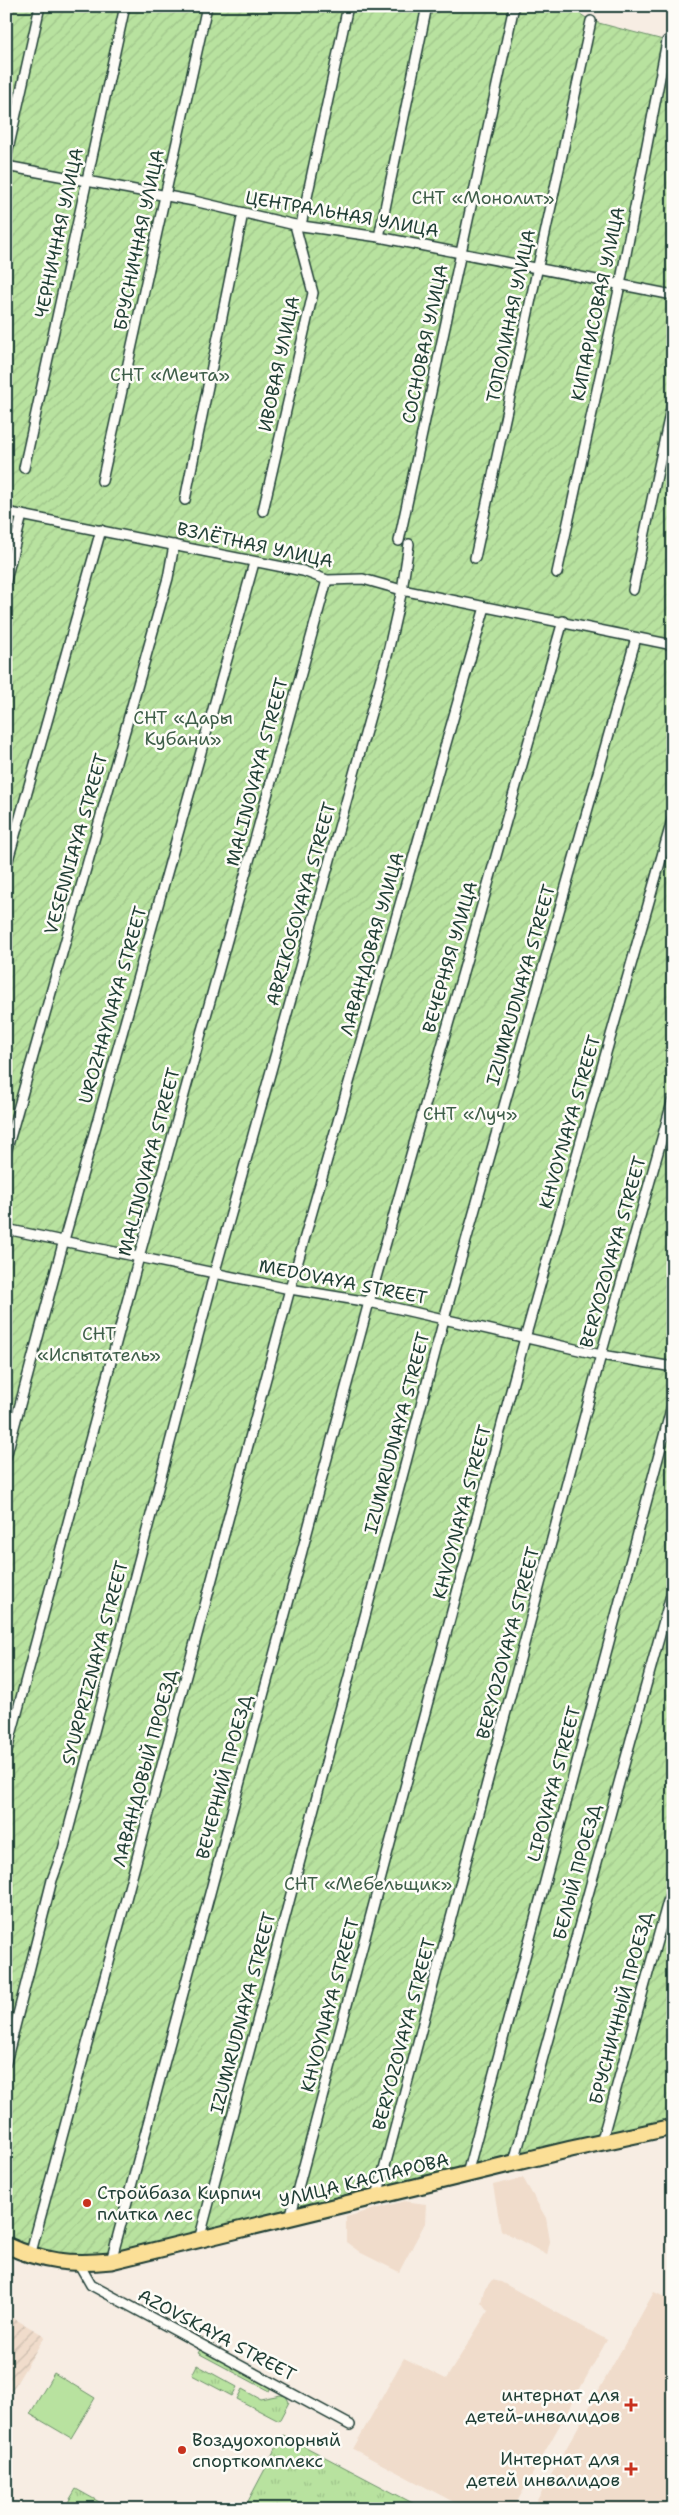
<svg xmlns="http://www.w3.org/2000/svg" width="679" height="2515" viewBox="0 0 679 2515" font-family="'Shantell Sans',sans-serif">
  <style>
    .built { fill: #f0dccb }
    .industrial { fill: url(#industrial-furrows) }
    .grass { fill: url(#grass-tufts); stroke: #6c906a }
    .garden { fill: url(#garden-furrows); stroke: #6c906a }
    .pitch { fill: #b8e29f; stroke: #6c906a }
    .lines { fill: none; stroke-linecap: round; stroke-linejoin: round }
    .street-casing { stroke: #1f3d34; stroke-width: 12 }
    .primary-casing { stroke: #1f3d34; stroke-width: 19 }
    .street { stroke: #fdfcf7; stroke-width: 9 }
    .primary { stroke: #fbdf96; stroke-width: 15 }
    .poi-dot { fill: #c8321e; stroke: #fdfcf7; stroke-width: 2 }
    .labels { text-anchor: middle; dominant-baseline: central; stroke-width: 5; stroke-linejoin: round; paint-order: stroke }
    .park-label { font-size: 18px; fill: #3e5e49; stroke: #fdfcf7 }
    .street-label { font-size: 18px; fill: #1f3d34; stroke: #fdfcf7 }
    .poi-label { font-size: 18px; fill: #1f3d34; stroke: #fdfcf7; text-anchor: start }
  </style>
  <defs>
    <pattern id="industrial-furrows" width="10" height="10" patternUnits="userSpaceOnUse" patternTransform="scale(1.25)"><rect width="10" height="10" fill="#f0dccb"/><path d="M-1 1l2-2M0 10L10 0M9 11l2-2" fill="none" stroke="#cdbeaf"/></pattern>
    <pattern id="grass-tufts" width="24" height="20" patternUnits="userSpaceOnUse" patternTransform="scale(1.25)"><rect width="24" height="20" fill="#b8e29f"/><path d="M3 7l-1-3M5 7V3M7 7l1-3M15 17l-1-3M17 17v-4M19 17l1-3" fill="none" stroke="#9ec38a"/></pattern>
    <pattern id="garden-furrows" width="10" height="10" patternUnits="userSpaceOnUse" patternTransform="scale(1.25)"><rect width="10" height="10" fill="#b8e29f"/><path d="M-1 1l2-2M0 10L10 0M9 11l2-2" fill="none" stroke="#9ec38a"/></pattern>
  </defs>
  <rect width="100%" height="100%" fill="#f7ede3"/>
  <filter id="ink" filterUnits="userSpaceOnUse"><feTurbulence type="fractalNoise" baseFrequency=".02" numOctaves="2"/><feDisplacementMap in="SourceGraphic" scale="10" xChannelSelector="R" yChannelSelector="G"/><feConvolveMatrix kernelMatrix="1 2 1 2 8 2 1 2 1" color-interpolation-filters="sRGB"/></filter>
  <g filter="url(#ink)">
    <g class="built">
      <polygon points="523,2178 546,2218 550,2241 547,2255 501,2230 493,2185"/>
      <polygon points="404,2201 426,2204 425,2223 399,2272 361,2253 346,2242 346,2217"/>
      <polygon points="492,2280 501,2282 607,2340 513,2509 467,2509 353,2449 404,2358 446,2379 488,2311 481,2302 484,2290"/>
      <polygon points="654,2292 673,2301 673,2509 532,2509"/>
    </g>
    <polygon class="industrial" points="6,2314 45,2336 6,2400"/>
    <g class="grass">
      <polygon points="200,2350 271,2387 269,2391 198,2353"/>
      <polygon points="197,2365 237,2387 232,2396 192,2375"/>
      <polygon points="242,2389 260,2399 281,2395 286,2396 289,2402 279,2421 237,2399"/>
      <polygon points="283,2435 424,2509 244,2509"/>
      <polygon points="76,2489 112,2509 64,2509"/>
    </g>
    <polygon class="garden" points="6,6 560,6 574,10 591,21 667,41 667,33 673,24 673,2127 89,2263 6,2245"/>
    <polygon class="pitch" points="54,2373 95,2398 71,2438 30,2414"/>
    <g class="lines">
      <g class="street-casing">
        <g id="street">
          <polyline points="6,159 40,6"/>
          <polyline points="6,166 194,201 295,225 379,237 673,295"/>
          <polyline points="301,225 348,6"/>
          <polyline points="379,237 427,6"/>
          <polyline points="24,468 125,6"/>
          <polyline points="102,481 207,6"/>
          <polyline points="185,500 243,213"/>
          <polyline points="263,511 313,293 295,225"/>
          <polyline points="6,512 303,571 327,580 363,579 402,590 673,645"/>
          <polyline points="399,541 514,6"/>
          <polyline points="475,558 591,21"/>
          <polyline points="557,573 620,285 667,41"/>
          <polyline points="6,580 22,515"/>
          <polyline points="633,590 673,399"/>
          <polyline points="6,867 101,530"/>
          <polyline points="6,1152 168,578 174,545"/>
          <polyline points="6,1229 290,1289 369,1302 601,1355 673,1367"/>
          <polyline points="6,1457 64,1240 254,563"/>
          <polyline points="6,1754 139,1257 327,580"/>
          <polyline points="6,2062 52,1880 63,1850 215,1271 388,652 402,590 409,544"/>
          <polyline points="601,2143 673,1883"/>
          <polyline points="513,2165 673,1588"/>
          <polyline points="467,2174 673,1402"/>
          <polyline points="377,2196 601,1355 673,1099"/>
          <polyline points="290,2218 525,1338 673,817"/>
          <polyline points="199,2240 444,1319 636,638"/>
          <polyline points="30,2256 290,1289 485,607"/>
          <polyline points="111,2261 369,1302 563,621"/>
          <polyline points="79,2264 91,2285 350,2425"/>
        </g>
      </g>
      <g class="primary-casing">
        <path id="primary" d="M6,2245C43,2262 71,2265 111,2261L571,2149L673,2127"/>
      </g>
      <use href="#street" class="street"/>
      <use href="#primary" class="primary"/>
    </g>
  </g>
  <g class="poi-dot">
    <circle cx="87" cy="2203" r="5"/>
    <path d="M628.5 2397.5h5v5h5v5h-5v5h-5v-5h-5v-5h5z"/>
    <circle cx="182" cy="2450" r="5"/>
    <path d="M628.5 2461.5h5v5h5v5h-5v5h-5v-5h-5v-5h5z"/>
  </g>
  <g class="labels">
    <g class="park-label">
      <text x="483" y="198">СНТ «Монолит»</text>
      <text x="170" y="375">СНТ «Мечта»</text>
      <text x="183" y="718">СНТ «Дары<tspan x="183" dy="21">Кубани»</tspan></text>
      <text x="470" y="1114">СНТ «Луч»</text>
      <text x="99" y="1334">СНТ<tspan x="99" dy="21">«Испытатель»</tspan></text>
      <text x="368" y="1884">СНТ «Мебельщик»</text>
    </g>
    <g class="street-label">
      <text transform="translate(342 214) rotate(10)">ЦЕНТРАЛЬНАЯ УЛИЦА</text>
      <text transform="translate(59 233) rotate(-78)">ЧЕРНИЧНАЯ УЛИЦА</text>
      <text transform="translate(139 240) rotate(-78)">БРУСНИЧНАЯ УЛИЦА</text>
      <text transform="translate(598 304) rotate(-78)">КИПАРИСОВАЯ УЛИЦА</text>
      <text transform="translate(511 316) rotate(-78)">ТОПОЛИНАЯ УЛИЦА</text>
      <text transform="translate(425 344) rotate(-78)">СОСНОВАЯ УЛИЦА</text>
      <text transform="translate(279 364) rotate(-78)">ИВОВАЯ УЛИЦА</text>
      <text transform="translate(255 545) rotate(12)">ВЗЛЁТНАЯ УЛИЦА</text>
      <text transform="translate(257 772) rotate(-75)">MALINOVAYA STREET</text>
      <text transform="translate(76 844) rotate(-74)">VESENNIAYA STREET</text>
      <text transform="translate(301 904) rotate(-74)">ABRIKOSOVAYA STREET</text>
      <text transform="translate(372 944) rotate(-74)">ЛАВАНДОВАЯ УЛИЦА</text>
      <text transform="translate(450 957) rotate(-74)">ВЕЧЕРНЯЯ УЛИЦА</text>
      <text transform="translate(521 985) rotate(-74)">IZUMRUDNAYA STREET</text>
      <text transform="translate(113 1005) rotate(-74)">UROZHAYNAYA STREET</text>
      <text transform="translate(570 1122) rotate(-74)">KHVOYNAYA STREET</text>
      <text transform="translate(149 1162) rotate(-75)">MALINOVAYA STREET</text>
      <text transform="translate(613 1252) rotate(-74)">BERYOZOVAYA STREET</text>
      <text transform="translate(343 1282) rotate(11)">MEDOVAYA STREET</text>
      <text transform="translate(397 1433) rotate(-75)">IZUMRUDNAYA STREET</text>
      <text transform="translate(462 1512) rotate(-75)">KHVOYNAYA STREET</text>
      <text transform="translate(508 1643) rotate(-75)">BERYOZOVAYA STREET</text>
      <text transform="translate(95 1663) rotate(-75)">SYURPRIZNAYA STREET</text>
      <text transform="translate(145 1768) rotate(-75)">ЛАВАНДОВЫЙ ПРОЕЗД</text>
      <text transform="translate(224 1777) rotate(-75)">ВЕЧЕРНИЙ ПРОЕЗД</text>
      <text transform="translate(554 1784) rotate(-75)">LIPOVAYA STREET</text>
      <text transform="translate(577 1872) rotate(-75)">БЕЛЫЙ ПРОЕЗД</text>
      <text transform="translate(330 2005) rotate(-75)">KHVOYNAYA STREET</text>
      <text transform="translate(621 2008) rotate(-75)">БРУСНИЧНЫЙ ПРОЕЗД</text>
      <text transform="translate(243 2013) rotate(-75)">IZUMRUDNAYA STREET</text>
      <text transform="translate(404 2034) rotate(-75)">BERYOZOVAYA STREET</text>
      <text transform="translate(364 2180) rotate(-14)">УЛИЦА КАСПАРОВА</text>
      <text transform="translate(217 2335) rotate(28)">AZOVSKAYA STREET</text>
    </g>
    <g class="poi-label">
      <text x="97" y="2193">Стройбаза Кирпич<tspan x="97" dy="21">плитка лес</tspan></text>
      <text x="620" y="2395" text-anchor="end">интернат для<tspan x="620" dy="21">детей-инвалидов</tspan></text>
      <text x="192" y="2440">Воздуохопорный<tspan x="192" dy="21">спорткомплекс</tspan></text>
      <text x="620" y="2459" text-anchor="end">Интернат для<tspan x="620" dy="21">детей инвалидов</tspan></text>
    </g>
  </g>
  <rect width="679" height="2515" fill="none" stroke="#fdfcf7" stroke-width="25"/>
  <rect x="12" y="12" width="654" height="2490" fill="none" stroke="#1f3d34" stroke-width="2" filter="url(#ink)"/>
</svg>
